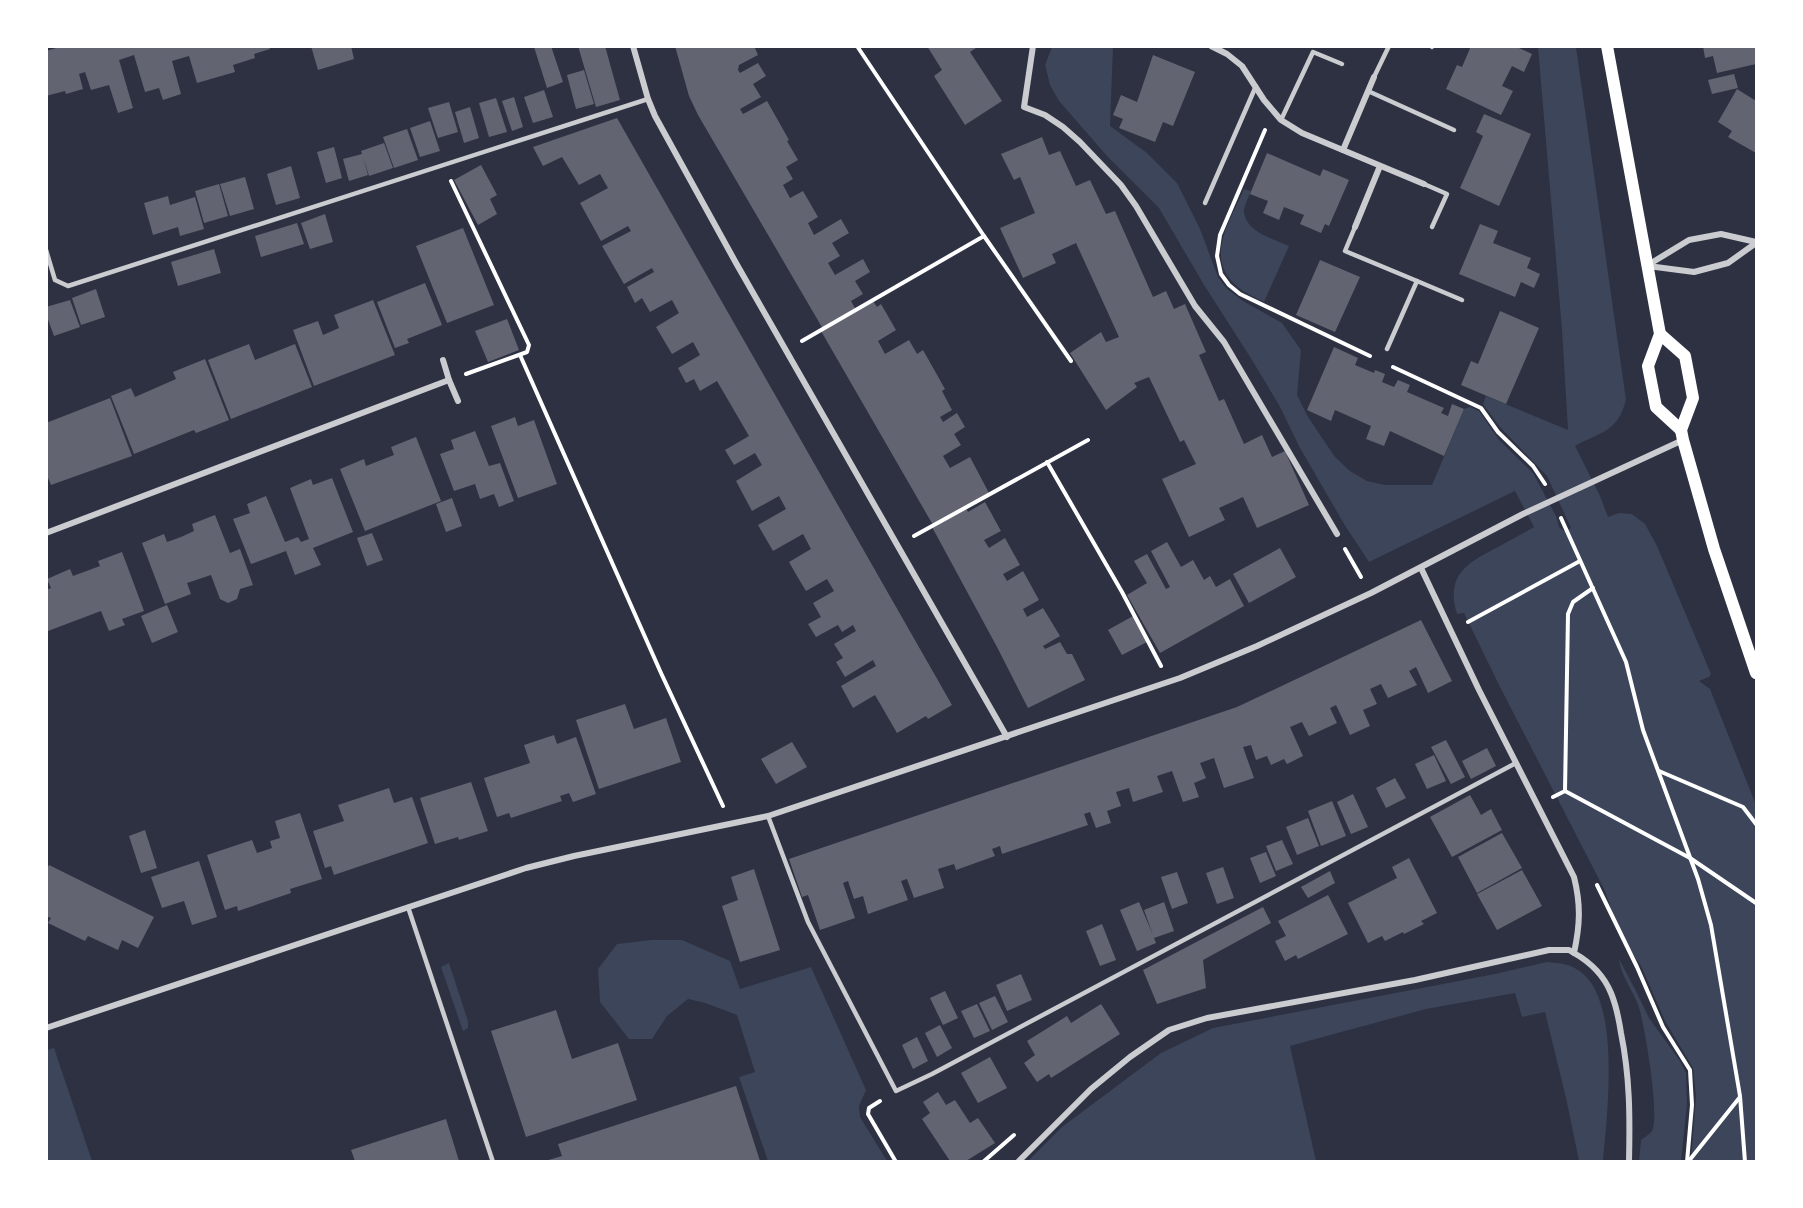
<svg xmlns="http://www.w3.org/2000/svg" width="1803" height="1208" viewBox="0 0 1803 1208" font-family="'Fira Sans',sans-serif">
  <style>
    .green { fill: #3c4559 }
    .building { fill: #626471 }
    .lines { fill: none; stroke-linecap: round; stroke-linejoin: round }
    .path { stroke: #fff; stroke-width: 4 }
    .service { stroke: #caccd0; stroke-width: 4.5 }
    .minor { stroke: #caccd0; stroke-width: 6 }
    .secondary { stroke: #fff; stroke-width: 12 }
  </style>
  <rect width="100%" height="100%" fill="#2d3142"/>
  <g class="green">
    <path d="M1052,47H1113L1110,126L1147,153L1177,183L1200,229L1218,277L1227,289L1243,301L1282,323L1301,350L1297,395L1308,417L1335,457L1350,471L1367,481L1385,485H1432L1464,409L1470,407L1479,411L1499,440L1533,473L1556,516L1559,527L1564,531L1571,528L1547,476L1499,426L1483,404L1486,396L1568,430L1562,330L1538,47H1576L1626,400C1617,433 1602,431 1575,446L1600,496L1608,517L1619,513L1632,514L1645,524L1657,546L1711,674L1709,677L1699,681L1710,689L1756,805V1161H1691L1696,1096L1693,1068L1665,1021L1641,966L1616,929L1610,905L1604,889L1498,683L1464,613L1457,614C1445,576 1467,563 1496,548C1509,541 1522,534 1534,527L1515,491L1369,562L1344,524L1300,448L1279,405L1252,360L1204,285L1159,208L1107,156L1059,101L1050,85L1045,65Z"/>
    <path d="M1244,189L1251,191C1249,197 1245,203 1244,210C1244,231 1273,239 1289,246L1264,302C1257,298 1249,295 1243,291C1201,262 1229,224 1244,189Z"/>
    <polygon points="651,940 682,940 730,961 740,989 811,967 866,1090 859,1106 860,1117 887,1161 768,1161 739,1077 755,1072 737,1015 705,1003 688,999 667,1016 652,1039 629,1039 600,1002 598,969 617,944"/>
    <path d="M1619,959L1636,991L1649,1018L1680,1061L1686,1073L1687,1104L1681,1161H1639L1641,1140C1644,1137 1649,1135 1652,1131C1660,1115 1645,1030 1640,1011C1635,992 1621,978 1619,959Z"/>
    <path d="M1547,962C1560,963 1572,964 1582,973C1621,1004 1607,1116 1603,1161H1579L1566,1098L1545,1012L1522,1017L1515,993L1426,1009L1290,1046L1316,1161H1028L1062,1127L1161,1053L1213,1028L1495,974Z"/>
    <polygon points="449,963 468,1021 468,1028 463,1031 441,967"/>
    <polygon points="54,1048 92,1161 47,1161 47,1050"/>
  </g>
  <g class="building">
    <polygon points="63,46 269,46 270,49 254,54 255,58 233,65 235,72 197,83 189,56 172,61 181,94 163,100 159,88 145,92 134,55 119,60 133,108 118,113 109,85 91,90 85,72 79,74 83,89 66,94 65,91 46,96 46,51"/>
    <polygon points="311,46 351,46 354,59 318,70"/>
    <polygon points="536,46 551,46 563,82 547,88 534,47"/>
    <polygon points="578,46 605,46 620,100 596,107"/>
    <polygon points="675,46 740,46 740,48 743,46 754,46 758,55 739,65 738,70 740,73 758,63 766,76 753,84 761,97 740,109 743,114 767,101 789,140 787,141 798,160 786,167 793,179 783,185 790,198 803,191 818,217 808,223 814,235 841,219 849,233 832,243 840,256 828,263 835,275 863,259 870,272 855,281 863,294 851,301 856,310 823,329 698,115 689,96"/>
    <polygon points="927,46 979,46 970,52 1002,101 965,125 934,76 942,70"/>
    <polygon points="1471,46 1520,46 1519,48 1532,54 1524,72 1512,66 1502,86 1513,91 1501,115 1446,89 1457,65 1462,67"/>
    <polygon points="1703,46 1756,46 1756,64 1717,73 1713,56 1705,58"/>
    <polygon points="1153,55 1195,72 1173,126 1163,122 1155,142 1119,128 1123,119 1113,115 1121,95 1137,102"/>
    <polygon points="584,70 594,104 576,109 567,75"/>
    <polygon points="1734,74 1738,88 1712,94 1708,80"/>
    <polygon points="1737,89 1756,101 1756,153 1728,137 1732,131 1718,122"/>
    <polygon points="544,90 553,117 533,123 524,97"/>
    <polygon points="514,97 523,127 512,131 502,101"/>
    <polygon points="496,98 507,132 489,137 479,103"/>
    <polygon points="449,102 458,132 438,138 428,108"/>
    <polygon points="470,107 479,138 464,143 455,112"/>
    <polygon points="1484,114 1531,134 1499,206 1460,188 1483,136 1476,132"/>
    <polygon points="617,118 952,705 928,719 926,716 897,733 875,695 853,708 841,686 876,666 873,660 845,677 836,662 843,658 834,644 856,631 853,625 842,632 838,625 816,637 808,624 821,617 813,603 834,591 827,579 806,591 797,576 789,562 811,549 803,534 773,551 758,525 786,509 779,496 752,511 736,481 762,465 755,453 734,465 725,450 749,436 717,381 700,391 694,379 686,383 678,368 700,355 693,342 672,354 656,327 679,313 672,300 650,312 642,298 635,303 627,287 654,272 652,268 624,284 602,246 631,231 628,226 601,241 580,203 608,188 600,174 579,185 562,157 543,166 533,147"/>
    <polygon points="430,121 440,151 420,157 410,128"/>
    <polygon points="407,129 418,160 394,168 383,137"/>
    <polygon points="1042,137 1049,155 1060,151 1076,186 1090,180 1106,214 1115,211 1153,297 1166,291 1174,309 1185,304 1206,352 1199,355 1219,401 1224,399 1244,444 1262,435 1272,457 1285,451 1309,505 1257,528 1243,497 1219,508 1225,520 1189,537 1162,479 1196,464 1184,440 1180,442 1149,377 1134,383 1137,387 1106,410 1070,353 1101,332 1106,342 1119,337 1076,243 1052,254 1056,263 1023,278 1000,228 1035,213 1020,177 1014,180 1001,154"/>
    <polygon points="384,143 393,168 369,176 363,157 368,175 349,181 343,159 362,154 361,151"/>
    <polygon points="334,147 342,178 326,183 317,152"/>
    <polygon points="1267,153 1320,176 1323,169 1349,180 1329,226 1325,224 1321,233 1300,224 1304,215 1284,207 1279,220 1263,213 1268,201 1250,194"/>
    <polygon points="481,165 497,195 490,199 497,214 478,225 454,180"/>
    <polygon points="291,166 300,198 276,205 267,174"/>
    <polygon points="245,177 254,209 230,216 220,184"/>
    <polygon points="219,184 228,216 204,223 195,191"/>
    <polygon points="168,196 170,205 195,197 204,229 180,236 178,227 153,235 144,203"/>
    <polygon points="325,214 333,242 310,249 301,223"/>
    <polygon points="297,223 304,244 261,257 255,236"/>
    <polygon points="1480,224 1498,231 1493,243 1531,258 1527,268 1540,274 1534,288 1521,282 1515,297 1459,274"/>
    <polygon points="463,228 494,305 447,323 416,246"/>
    <polygon points="214,249 221,273 178,286 171,262"/>
    <polygon points="1320,260 1360,277 1335,332 1296,315"/>
    <polygon points="425,283 442,325 407,339 409,343 395,348 377,302"/>
    <polygon points="96,289 105,317 81,325 72,298"/>
    <polygon points="70,300 80,327 54,336 46,314 46,307"/>
    <polygon points="373,300 395,355 314,386 293,330 318,321 323,335 339,328 334,315"/>
    <polygon points="873,301 877,307 881,304 896,330 878,341 885,354 909,340 917,354 923,350 945,389 942,391 952,410 940,417 943,422 957,413 965,427 954,434 961,445 943,456 950,468 970,457 989,493 933,525 821,331"/>
    <polygon points="1500,311 1539,328 1506,404 1461,385 1471,361 1478,364"/>
    <polygon points="507,319 519,350 488,362 475,331"/>
    <polygon points="249,344 255,360 295,344 312,387 231,419 208,360"/>
    <polygon points="1334,347 1358,358 1355,365 1374,373 1375,370 1385,374 1382,382 1394,387 1398,380 1410,385 1407,392 1444,408 1441,413 1448,416 1452,404 1464,409 1444,456 1390,431 1384,446 1366,439 1371,426 1335,410 1331,421 1307,410"/>
    <polygon points="205,359 229,420 196,433 194,430 134,454 111,396 131,388 135,397 176,379 173,372"/>
    <polygon points="110,398 132,456 51,485 46,473 46,423"/>
    <polygon points="515,417 518,426 534,420 557,484 518,498 491,426"/>
    <polygon points="475,431 489,466 500,463 514,501 499,507 494,494 480,499 475,484 454,491 440,454 454,449 451,440"/>
    <polygon points="416,437 441,501 365,531 340,469 364,459 366,466 394,455 391,447"/>
    <polygon points="332,478 353,532 313,548 321,565 295,575 286,551 251,564 233,519 250,513 247,504 266,496 285,542 298,537 301,542 309,539 290,488 311,479 313,485"/>
    <polygon points="452,498 462,526 446,532 436,504"/>
    <polygon points="985,502 1001,531 984,540 989,548 1005,538 1020,565 1003,574 1007,581 1023,571 1039,600 1023,609 1027,617 1043,608 1060,636 1043,646 1045,649 1060,642 1067,654 1072,654 1085,680 1028,708 997,647 932,527 966,508 968,512"/>
    <polygon points="215,515 230,553 240,549 253,585 240,589 237,599 228,603 220,599 211,575 187,583 191,594 165,604 142,543 164,534 167,542 181,537 194,531 192,524"/>
    <polygon points="372,533 383,560 367,566 357,538"/>
    <polygon points="1167,542 1181,567 1193,560 1204,580 1210,576 1216,587 1230,579 1244,606 1160,653 1127,595 1147,583 1134,561 1147,554 1166,589 1170,587 1151,551"/>
    <polygon points="1280,548 1296,577 1249,603 1233,574"/>
    <polygon points="122,552 144,611 122,619 125,625 109,631 101,611 48,631 46,590 51,588 47,579 70,569 73,576 100,566 98,561"/>
    <polygon points="167,605 178,632 152,643 141,616"/>
    <polygon points="1133,616 1147,642 1122,655 1108,630"/>
    <polygon points="1421,620 1452,681 1428,693 1416,667 1409,671 1417,685 1388,698 1381,684 1370,689 1377,704 1363,710 1370,726 1350,735 1336,705 1330,708 1337,723 1309,736 1302,722 1290,727 1303,756 1287,764 1284,759 1271,765 1267,756 1256,760 1251,745 1243,747 1254,778 1224,788 1214,758 1200,763 1206,778 1194,783 1199,797 1183,802 1172,771 1157,776 1163,792 1133,802 1129,788 1116,792 1121,806 1107,811 1111,823 1096,828 1090,812 1084,814 1088,825 1002,854 1000,846 992,849 995,856 956,870 954,864 938,869 944,888 914,898 907,879 901,881 908,900 868,914 863,896 854,899 848,881 843,883 855,918 820,930 808,895 802,897 789,859 1237,707"/>
    <polygon points="625,704 634,729 666,718 681,762 599,789 576,720"/>
    <polygon points="554,735 557,744 576,737 596,794 573,802 569,793 560,796 562,801 511,818 509,813 497,817 484,778 530,763 524,745"/>
    <polygon points="1446,740 1465,777 1451,784 1431,747"/>
    <polygon points="792,742 807,767 776,784 761,759"/>
    <polygon points="1487,748 1496,766 1471,779 1462,761"/>
    <polygon points="1434,755 1446,781 1427,789 1415,764"/>
    <polygon points="1395,778 1406,798 1386,808 1376,788"/>
    <polygon points="471,782 488,831 459,840 458,837 435,844 420,798"/>
    <polygon points="389,788 394,803 412,797 428,843 334,875 331,866 325,868 313,831 344,821 338,805"/>
    <polygon points="1353,794 1368,827 1351,834 1337,802"/>
    <polygon points="1470,795 1481,815 1491,809 1502,830 1452,857 1430,817"/>
    <polygon points="1332,801 1346,836 1321,846 1308,811"/>
    <polygon points="300,813 322,879 290,889 291,893 238,911 237,906 225,910 207,855 252,840 257,853 272,848 270,841 280,838 275,821"/>
    <polygon points="1308,818 1319,846 1297,855 1286,827"/>
    <polygon points="145,830 157,868 141,873 129,836"/>
    <polygon points="1502,833 1522,868 1477,893 1458,857"/>
    <polygon points="1282,840 1293,864 1276,871 1266,846"/>
    <polygon points="1266,852 1276,876 1260,883 1250,858"/>
    <polygon points="1409,858 1437,913 1421,921 1424,924 1404,934 1403,932 1385,941 1382,936 1368,943 1348,903 1397,878 1392,867"/>
    <polygon points="199,861 217,917 192,925 184,901 162,908 151,877"/>
    <polygon points="49,865 154,917 138,948 122,940 118,950 88,936 85,941 48,923 51,918 46,916 46,870"/>
    <polygon points="1223,867 1234,898 1217,904 1206,873"/>
    <polygon points="754,869 780,950 740,962 722,906 738,900 731,877"/>
    <polygon points="1522,870 1542,906 1497,930 1477,894"/>
    <polygon points="1330,871 1335,883 1308,898 1301,887"/>
    <polygon points="1177,872 1188,903 1172,909 1161,877"/>
    <polygon points="1328,895 1348,934 1298,959 1296,955 1285,961 1275,941 1286,936 1278,921"/>
    <polygon points="1139,902 1153,935 1144,910 1164,902 1174,931 1154,938 1156,943 1137,951 1120,910"/>
    <polygon points="1263,907 1271,923 1203,960 1206,988 1157,1004 1143,970"/>
    <polygon points="1102,924 1116,960 1100,966 1086,931"/>
    <polygon points="1021,974 1032,1000 1007,1011 996,985"/>
    <polygon points="945,991 958,1018 943,1025 930,998"/>
    <polygon points="995,996 1008,1022 992,1030 979,1003"/>
    <polygon points="977,1004 990,1031 974,1038 961,1011"/>
    <polygon points="1101,1004 1120,1034 1051,1078 1049,1074 1037,1082 1024,1063 1035,1055 1027,1041 1067,1016 1071,1023"/>
    <polygon points="556,1010 572,1059 618,1043 637,1100 526,1137 491,1031"/>
    <polygon points="940,1025 952,1048 937,1057 925,1033"/>
    <polygon points="917,1037 928,1061 913,1069 902,1045"/>
    <polygon points="990,1057 1007,1088 978,1103 961,1073"/>
    <polygon points="736,1086 760,1161 545,1161 562,1156 558,1144"/>
    <polygon points="938,1092 946,1105 955,1100 970,1123 978,1118 995,1143 966,1161 950,1161 922,1119 930,1113 923,1102"/>
    <polygon points="446,1119 459,1161 355,1161 351,1150"/>
  </g>
  <g class="lines">
    <g class="path">
      <polyline points="1265,130 1220,235 1217,256 1221,274 1229,285 1240,294 1370,356"/>
      <polyline points="451,181 529,345 527,352 466,374"/>
      <polyline points="984,236 1071,361"/>
      <polyline points="802,341 984,236 857,46"/>
      <polyline points="520,355 661,673 723,806"/>
      <polyline points="1393,367 1481,408 1498,432 1533,466 1545,484"/>
      <polyline points="1047,462 1122,592 1161,666"/>
      <polyline points="1561,518 1626,662 1643,730 1698,879 1711,925 1740,1096 1745,1162"/>
      <polyline points="914,536 1088,440"/>
      <polyline points="1345,549 1361,577"/>
      <polyline points="1468,622 1580,561"/>
      <polyline points="1659,771 1743,807 1756,824"/>
      <polyline points="1565,791 1690,858 1756,903"/>
      <polyline points="1553,797 1565,791 1568,614 1573,602 1593,588"/>
      <polyline points="1597,885 1637,967 1663,1027 1690,1070 1692,1105 1687,1162"/>
      <polyline points="880,1101 869,1108 868,1114 896,1162"/>
      <polyline points="983,1162 1014,1135"/>
      <polyline points="1688,1162 1740,1097"/>
    </g>
    <g class="service">
      <polyline points="1431,46 1432,47"/>
      <polyline points="1374,77 1389,46"/>
      <polyline points="1368,91 1454,130"/>
      <polyline points="1281,120 1313,52 1342,64"/>
      <polyline points="1424,184 1447,194 1432,227"/>
      <polyline points="1205,203 1256,86"/>
      <polyline points="1355,227 1345,251 1417,281 1387,349"/>
      <polyline points="46,250 55,280 68,286 648,99"/>
      <polyline points="1417,281 1462,300"/>
      <polyline points="768,816 808,922 896,1091 932,1074 1516,763"/>
      <polyline points="408,907 493,1162"/>
    </g>
    <g class="minor">
      <polyline points="633,46 648,99 655,116 736,263 1007,737"/>
      <polyline points="1033,46 1024,107 1045,115 1063,127 1080,142 1121,185 1136,206 1195,306 1224,342 1337,534"/>
      <polyline points="1211,46 1227,54 1242,66 1264,100 1281,120 1302,133 1424,184"/>
      <polyline points="1343,150 1374,77"/>
      <polyline points="1355,227 1380,166"/>
      <polyline points="1648,265 1689,240 1721,234 1756,242"/>
      <polyline points="1648,266 1694,272 1728,263 1756,243"/>
      <polyline points="443,360 449,380 458,401"/>
      <polyline points="46,533 449,380"/>
      <path d="M1421,568L1479,690L1574,877C1581,905 1580,925 1574,953C1590,962 1604,976 1611,993C1616,1005 1619,1020 1621,1033C1630,1077 1630,1117 1629,1162"/>
      <polyline points="46,1028 526,868 574,856 768,816 1180,678 1257,646 1371,593 1523,514 1683,440"/>
      <polyline points="1018,1162 1091,1089 1130,1057 1169,1030 1207,1018 1415,980 1549,950 1569,950 1574,953"/>
    </g>
    <g class="secondary">
      <polyline points="1607,46 1660,334 1648,366 1656,407 1681,430"/>
      <polyline points="1660,334 1685,356 1693,398 1681,430 1683,440 1714,549 1756,673"/>
    </g>
  </g>
  <rect width="1803" height="1208" fill="none" stroke="#ffffff" stroke-width="96"/>
</svg>
